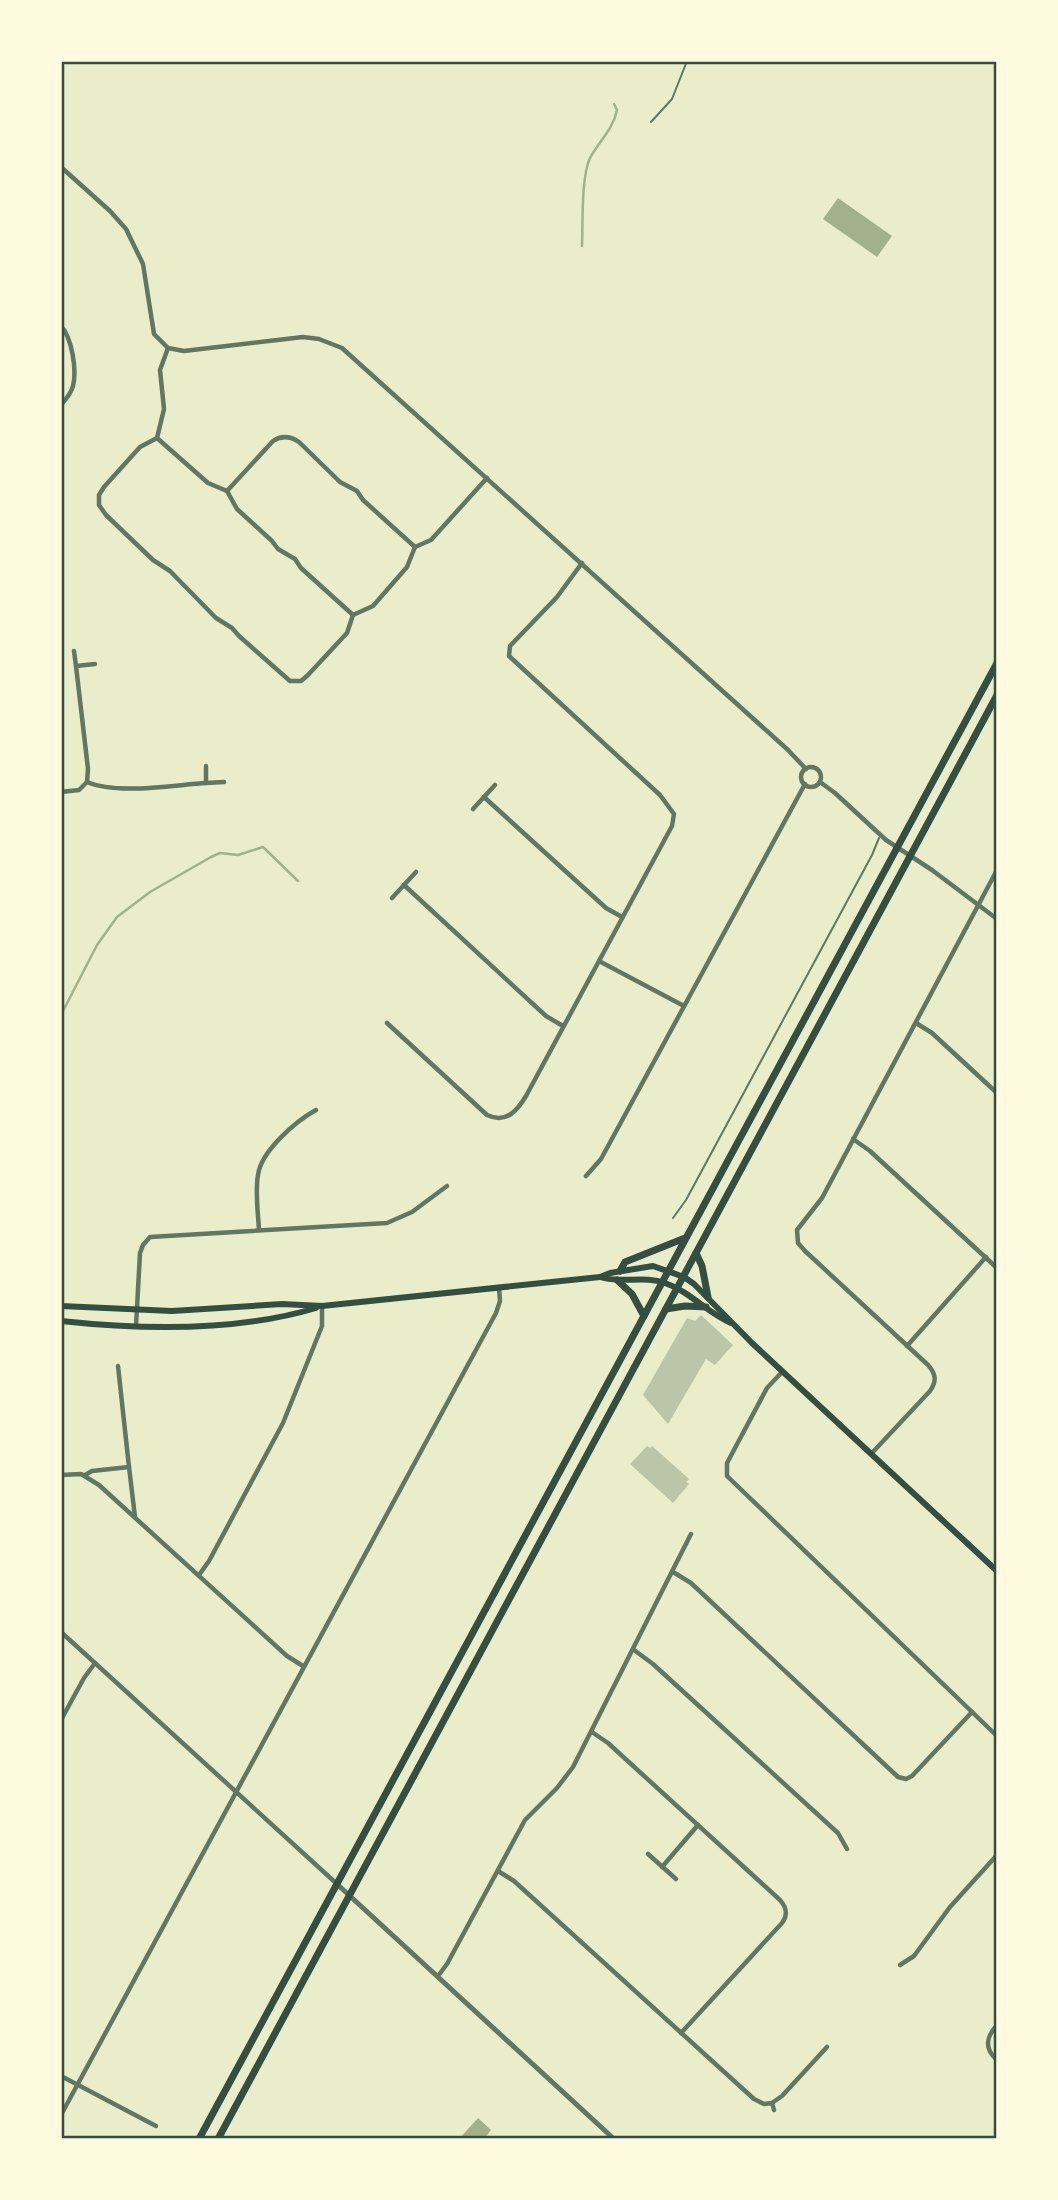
<svg xmlns="http://www.w3.org/2000/svg" width="1058" height="2200" viewBox="0 0 1058 2200" font-family="Raleway,sans-serif">
  <style>
    .water { fill: #a3b18a }
    .lines { fill: none; stroke-linecap: round; stroke-linejoin: round }
    .stream { stroke: #a3b18a; stroke-width: 2.5 }
    .building { fill: #bcc5a7 }
    .service { stroke: #617663; stroke-width: 2 }
    .minor { stroke: #617663; stroke-width: 4.5 }
    .tertiary { stroke: #617663; stroke-width: 5 }
    .secondary { stroke: #344e41; stroke-width: 6 }
    .trunk { stroke: #344e41; stroke-width: 7 }
    .neatline { fill: none; stroke: #344e41; stroke-width: 2.5 }
  </style>
  <rect width="100%" height="100%" fill="#e9edc9"/>
  <g class="water">
    <polygon points="838,198 892,236 877,257 823,219"/>
    <polygon points="478,2118 491,2130 484,2139 459,2139"/>
  </g>
  <g class="lines">
    <g class="stream">
      <path d="M582,246C583,223 581,177 590,158C599,141 613,130 617,110L614,104"/>
      <polyline points="61,1015 97,945 117,917 150,892 211,857 220,853 238,855 263,847 298,881"/>
    </g>
  </g>
  <g class="building">
    <polygon points="701,1315 733,1345 715,1365 706,1359 668,1424 643,1395 687,1318 695,1321"/>
    <polygon points="647,1446 650,1448 652,1446 689,1479 686,1482 689,1484 673,1503 630,1464"/>
  </g>
  <g class="lines">
    <g class="service">
      <polyline points="651,122 672,99 687,61"/>
      <polyline points="673,1218 686,1200 872,855 879,838"/>
    </g>
    <g class="minor">
      <polyline points="61,167 110,211 126,229 143,264 154,334 168,348 184,351 303,337 319,339 342,348 788,750 806,769"/>
      <path d="M61,326C72,338 77,370 73,386C71,394 66,399 61,405"/>
      <polyline points="168,348 160,370 164,409 157,438 140,447 104,487 99,495 99,505 106,515 153,560 170,571 216,618 232,628 239,636 290,681 301,681 308,675 347,633 353,615 373,606 407,567 415,547 431,540 487,478"/>
      <polyline points="157,438 208,483 227,491 237,509 272,541 278,549 295,559 301,568 353,615"/>
      <path d="M227,491L273,441C282,435 290,436 299,442L340,482L357,491L363,500L415,547"/>
      <polyline points="74,651 76,666 95,664"/>
      <polyline points="76,666 88,769 87,782"/>
      <polyline points="206,766 206,783 224,782"/>
      <circle cx="811" cy="777" r="10"/>
      <polyline points="820,782 835,793 886,840 932,870 997,919"/>
      <path d="M61,792L79,790L87,782C117,795 173,785 206,783"/>
      <polyline points="484,797 606,908 622,917"/>
      <polyline points="473,809 495,785"/>
      <polyline points="404,885 546,1016 563,1026"/>
      <polyline points="392,898 416,872"/>
      <polyline points="599,961 684,1006"/>
      <path d="M387,1023L487,1115C506,1124 517,1111 526,1096L672,826L674,814L660,795L509,656L510,646L557,597L582,563"/>
      <polyline points="916,1023 932,1033 997,1093"/>
      <polyline points="853,1139 870,1151 997,1268"/>
      <polyline points="586,1176 601,1159 805,784"/>
      <path d="M259,1230C258,1212 255,1192 258,1175C261,1151 296,1121 316,1110"/>
      <polyline points="136,1326 140,1253 143,1245 150,1237 387,1223 412,1212 447,1186"/>
      <polyline points="907,1346 986,1257"/>
      <polyline points="118,1366 129,1467"/>
      <polyline points="782,1372 767,1388 727,1463 727,1476 997,1736"/>
      <path d="M871,1454L930,1391C937,1381 936,1374 928,1365L805,1251L798,1243L797,1230L822,1198L997,870"/>
      <polyline points="61,1475 81,1474 99,1485 287,1656 303,1666"/>
      <polyline points="85,1475 92,1471 129,1467 135,1517"/>
      <polyline points="673,1572 691,1583 898,1777 906,1779 912,1776 972,1712"/>
      <polyline points="199,1575 209,1561 283,1423 322,1326 322,1306"/>
      <polyline points="61,1632 337,1884"/>
      <polyline points="634,1650 653,1664 838,1833 847,1849"/>
      <polyline points="61,1720 84,1678 95,1663"/>
      <path d="M592,1732L608,1743L780,1900C787,1908 788,1915 782,1923L681,2033"/>
      <polyline points="648,1854 676,1879"/>
      <polyline points="662,1867 698,1825"/>
      <polyline points="498,1871 514,1881 754,2099 764,2104 772,2103"/>
      <polyline points="900,1965 914,1956 950,1907 997,1855"/>
      <polyline points="438,1976 447,1964 525,1820 557,1788 573,1767 691,1534"/>
      <path d="M997,2025C986,2037 984,2049 997,2060"/>
      <polyline points="61,2076 156,2126"/>
      <polyline points="774,2110 772,2103 782,2096 827,2047"/>
      <polyline points="61,2115 496,1313 500,1301 499,1288"/>
    </g>
    <polyline class="tertiary" points="338,1885 614,2139"/>
    <g class="secondary">
      <path d="M600,1277C621,1284 644,1275 665,1283C691,1292 707,1313 731,1323"/>
      <polyline points="61,1306 172,1311 282,1304 322,1306 600,1277 610,1273 653,1266 684,1277 694,1284 752,1343 997,1571"/>
      <path d="M61,1321C144,1330 236,1332 316,1308"/>
    </g>
    <g class="trunk">
      <polyline points="696,1253 702,1266 708,1297"/>
      <polyline points="620,1271 625,1262 685,1238"/>
      <polyline points="617,1280 632,1294 644,1316"/>
      <polyline points="666,1309 685,1306 706,1307"/>
      <polyline points="199,2139 997,663"/>
      <polyline points="218,2139 997,695"/>
    </g>
  </g>
  <rect width="1058" height="2200" fill="none" stroke="#fefae0" stroke-width="126"/>
  <rect x="63" y="63" width="932" height="2074" class="neatline"/>
</svg>
